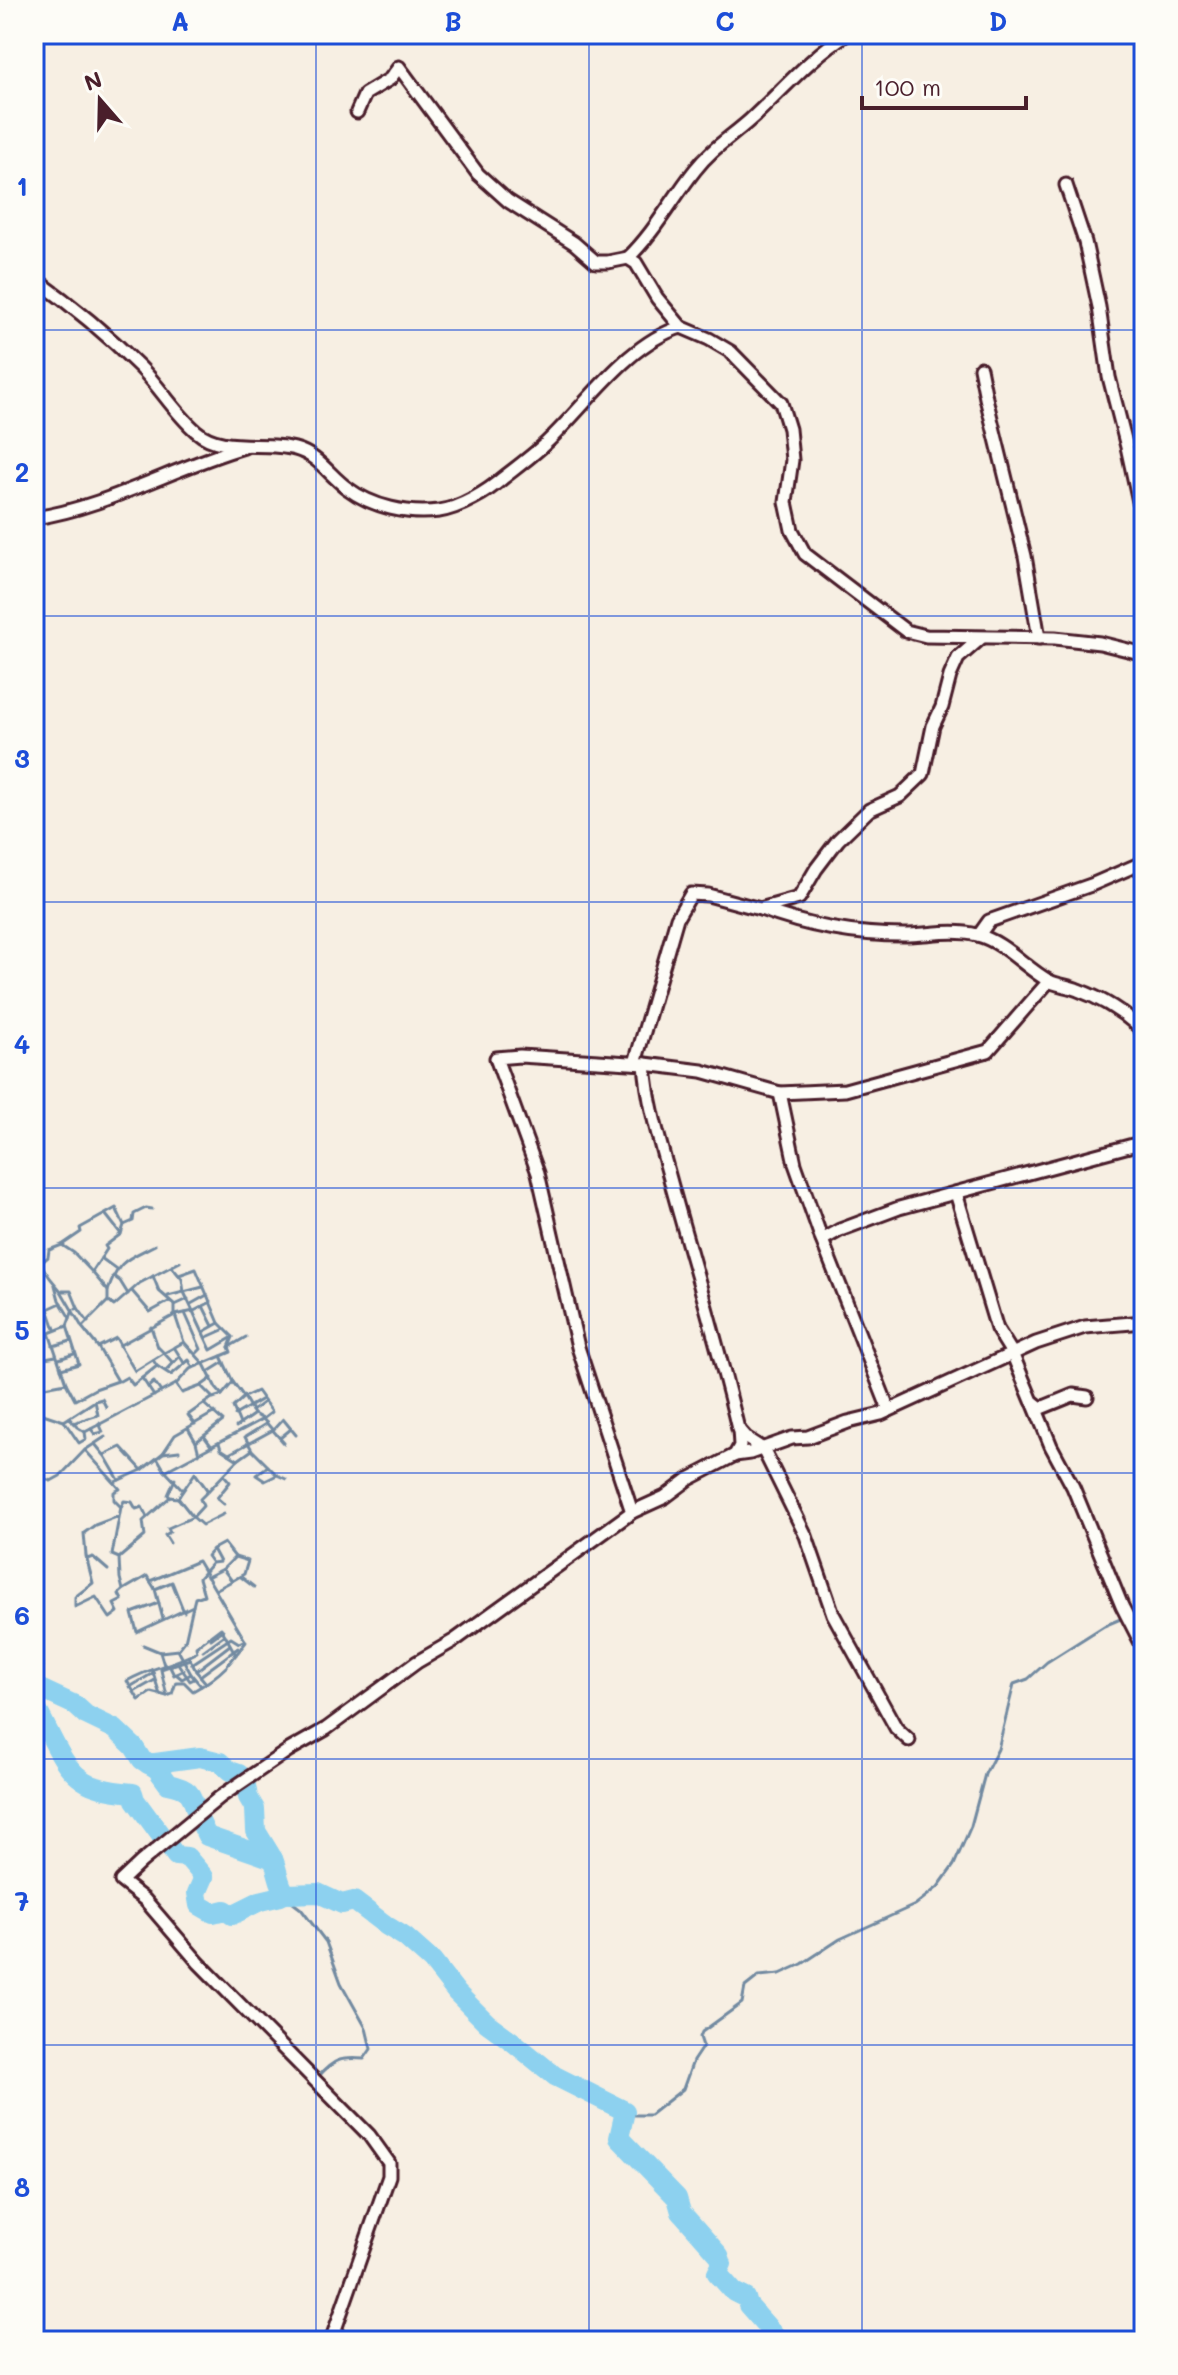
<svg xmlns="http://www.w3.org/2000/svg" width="1178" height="2375" viewBox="0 0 1178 2375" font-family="Mali,sans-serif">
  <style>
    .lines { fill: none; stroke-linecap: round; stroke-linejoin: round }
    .stream { stroke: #728aa1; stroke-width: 3 }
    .river { stroke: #8dd1ef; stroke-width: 20 }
    .minor-casing { stroke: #4a1f2b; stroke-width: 17 }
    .minor { stroke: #fdfcf7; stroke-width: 11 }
    .grid { fill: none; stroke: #1d4ed8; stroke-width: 2; stroke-opacity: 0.55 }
    .neatline { fill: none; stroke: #1d4ed8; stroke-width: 3 }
    .grid-label { font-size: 26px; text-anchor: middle; font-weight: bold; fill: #1d4ed8 }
  </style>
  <rect width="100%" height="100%" fill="#f7efe3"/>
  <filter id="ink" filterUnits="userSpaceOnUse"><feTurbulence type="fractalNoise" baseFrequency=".0125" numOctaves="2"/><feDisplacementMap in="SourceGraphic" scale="16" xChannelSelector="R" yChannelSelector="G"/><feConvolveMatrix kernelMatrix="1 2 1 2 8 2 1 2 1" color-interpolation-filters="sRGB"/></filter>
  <g filter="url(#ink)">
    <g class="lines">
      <g class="stream">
        <polyline points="1116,378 1123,408"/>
        <polyline points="106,1215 121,1234"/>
        <polyline points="62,1245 74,1253 92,1272 107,1249 105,1246 121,1234 124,1225"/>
        <polyline points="101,1258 116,1269"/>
        <path d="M41,1263C46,1275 53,1281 61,1291H71L78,1308"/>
        <polyline points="172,1267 182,1279 184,1292 211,1350 233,1337"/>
        <polyline points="34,1269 48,1257 49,1250 62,1245 81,1232 80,1228 116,1208 124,1225 133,1221 134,1214 146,1208 152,1209"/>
        <path d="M92,1272L108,1291C119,1259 126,1260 155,1245"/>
        <polyline points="179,1275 196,1269 219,1323 233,1337 229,1347"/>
        <polyline points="113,1276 120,1281 128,1294"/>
        <polyline points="153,1276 159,1291 175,1305 175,1315 184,1342 204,1364 216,1388 222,1395"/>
        <polyline points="55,1285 59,1300 70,1318"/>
        <polyline points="61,1291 82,1327 108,1301"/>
        <polyline points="108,1291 108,1301 114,1306 140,1283 180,1262"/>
        <polyline points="132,1291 150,1312 170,1301"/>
        <polyline points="168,1296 203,1287"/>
        <polyline points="191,1304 207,1295"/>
        <polyline points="175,1305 188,1299"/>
        <polyline points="203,1306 213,1326"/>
        <polyline points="76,1309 78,1308 88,1322"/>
        <polyline points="73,1310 67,1326 49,1333 66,1383 75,1400 95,1389 118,1381 98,1347"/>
        <polyline points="185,1313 201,1349 196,1354"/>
        <polyline points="82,1327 98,1347 116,1338 120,1345 175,1315 194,1311 211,1302"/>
        <polyline points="151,1327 158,1347 164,1353 184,1342"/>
        <polyline points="55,1329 48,1309 61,1303"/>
        <polyline points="203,1332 219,1323"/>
        <polyline points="207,1337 225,1329"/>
        <polyline points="53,1346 71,1341"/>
        <polyline points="120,1346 135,1371 164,1353 173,1363"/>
        <polyline points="174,1347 184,1363"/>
        <polyline points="59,1359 74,1354"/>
        <polyline points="34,1360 56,1356"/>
        <polyline points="153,1360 157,1366 171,1375 189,1360 193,1368"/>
        <polyline points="61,1369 79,1364 67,1326"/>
        <polyline points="166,1371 180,1356"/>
        <polyline points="208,1372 224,1362"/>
        <polyline points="142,1378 157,1366"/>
        <polyline points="120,1381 127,1377 133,1385 142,1378 154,1396"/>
        <polyline points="233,1382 244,1397 257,1391 272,1412 263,1419 284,1443"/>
        <polyline points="176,1384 182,1393 201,1386 212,1378"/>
        <polyline points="201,1386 213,1398 222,1395 233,1382 221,1356"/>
        <polyline points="148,1387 154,1382 161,1392"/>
        <polyline points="34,1389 66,1383"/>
        <polyline points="252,1411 264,1402"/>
        <polyline points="235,1415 262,1399"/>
        <polyline points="34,1417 43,1414 64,1421 95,1401 102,1399 106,1407"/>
        <polyline points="64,1421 79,1443 86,1439 85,1432 77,1427 69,1418"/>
        <polyline points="73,1423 98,1415 95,1401"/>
        <polyline points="195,1424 188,1415 212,1398"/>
        <polyline points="240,1424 233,1407 244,1397 254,1414 263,1419"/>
        <polyline points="236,1427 253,1415"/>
        <polyline points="188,1428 196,1442 199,1454"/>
        <polyline points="91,1429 95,1434 103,1432 99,1423"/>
        <polyline points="85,1432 176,1384 190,1369 231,1352 229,1347 246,1337"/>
        <polyline points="204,1436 212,1447"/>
        <polyline points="280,1438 291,1429"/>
        <polyline points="196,1442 223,1421 204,1404"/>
        <polyline points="219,1443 221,1449 238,1460 252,1450 245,1437 267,1423"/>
        <polyline points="95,1444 104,1455 121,1447 142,1470"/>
        <polyline points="85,1450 105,1437"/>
        <polyline points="253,1451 277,1475 286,1479"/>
        <polyline points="163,1453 175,1435 215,1412"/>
        <polyline points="229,1454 273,1430 283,1419 296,1435"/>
        <polyline points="105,1456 119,1480"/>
        <polyline points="34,1458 37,1476"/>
        <polyline points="158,1459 165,1471 182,1489"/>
        <polyline points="268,1466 256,1475 265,1481 277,1475"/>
        <polyline points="165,1471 263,1419"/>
        <polyline points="34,1478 37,1476 51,1481 60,1476 85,1450 120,1489 114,1492 114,1500 121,1507 124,1501 132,1502 136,1509 142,1507 147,1517"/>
        <polyline points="115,1482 142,1470 163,1453 179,1451"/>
        <polyline points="208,1491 238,1460"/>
        <polyline points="170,1497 168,1495 175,1479"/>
        <polyline points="224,1504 217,1498 230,1482 224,1475"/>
        <polyline points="119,1516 95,1525 84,1533 86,1556 93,1583 75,1597 75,1607 96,1597 110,1618 118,1612 114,1604 122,1600 119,1594 123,1590 120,1578 119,1558 112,1555 121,1507"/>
        <polyline points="170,1543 165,1535 170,1532 168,1528 193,1517 178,1498"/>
        <polyline points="213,1549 224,1543 235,1557"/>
        <polyline points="119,1558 145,1536 143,1521 170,1497 178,1498 195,1473 208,1491 200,1499 203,1506 193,1517 202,1525 224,1514"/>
        <polyline points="87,1559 93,1557 108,1570"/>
        <polyline points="207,1577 223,1569 235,1557 248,1561 244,1574 232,1581"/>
        <polyline points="241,1577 254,1587"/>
        <polyline points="150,1581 155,1589 172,1582 184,1612"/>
        <polyline points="155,1589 163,1619"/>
        <polyline points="217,1589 232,1581 223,1569"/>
        <path d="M123,1590L147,1576L150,1581L198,1561L246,1642L227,1666C217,1676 206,1684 193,1691L184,1682H176L172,1694L167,1696L151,1692L139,1700L127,1681C151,1667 173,1665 197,1652L196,1647L221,1628L236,1655"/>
        <polyline points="159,1603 132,1613 137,1632 193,1606 195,1598 204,1595 199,1578 212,1563 220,1562 213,1549 207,1556 212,1563"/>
        <polyline points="211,1639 223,1630"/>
        <path d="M38,1645C43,1660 43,1674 41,1689"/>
        <polyline points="143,1645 160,1652 178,1650 191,1674 201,1686"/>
        <polyline points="178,1650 185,1641 193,1606"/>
        <polyline points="203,1651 225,1635"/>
        <polyline points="160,1652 164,1665"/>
        <polyline points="189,1657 196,1671 206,1683"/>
        <polyline points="192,1664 231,1638 239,1643 245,1640"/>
        <polyline points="179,1665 190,1681 194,1679"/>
        <polyline points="170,1667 174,1675 184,1670"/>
        <polyline points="152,1669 160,1695"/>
        <polyline points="161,1669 190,1659"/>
        <polyline points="161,1670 167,1696"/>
        <polyline points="196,1671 230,1645"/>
        <polyline points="176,1674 182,1679 191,1674"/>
        <polyline points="200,1676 238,1648"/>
        <polyline points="130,1687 153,1673"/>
        <polyline points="134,1692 155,1680"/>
        <path d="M286,1894L289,1900L301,1909L326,1942L341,1983L366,2028L371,2049L364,2059C341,2057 334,2059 318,2077"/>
        <polyline points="625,2111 635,2115 650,2115 683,2089 693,2061 703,2046 700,2037 702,2032 742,2003 745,1987 759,1976 780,1974 802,1964 840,1939 915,1905 938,1887 954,1865 971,1826 985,1774 998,1749 1014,1684 1028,1679 1047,1662 1104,1626 1144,1609"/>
      </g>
      <g class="river">
        <path d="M34,1686L75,1705L86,1715L115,1729L134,1747L142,1760L157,1769L168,1784C193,1789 191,1795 198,1817C201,1823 204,1830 207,1836L273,1859C278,1870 279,1886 286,1894L318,1893L342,1904L354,1901L387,1926L405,1937L432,1961L457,1993L487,2023L513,2042L555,2076L625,2111L619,2138L677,2198L681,2212L719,2255L722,2264L717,2273L734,2292L746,2298L748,2305L780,2341"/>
        <path d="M34,1705C53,1734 62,1779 101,1788C111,1791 122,1792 133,1793L135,1800L176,1856L187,1857L204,1877L197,1893L199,1905L213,1913L225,1910L232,1915L260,1901L281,1896"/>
        <polyline points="148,1764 200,1757 220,1762 230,1771 239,1774 245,1780 248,1797 255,1809 256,1831 273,1859"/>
      </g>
      <g class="minor-casing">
        <g id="minor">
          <polyline points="357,112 365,94 390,79 399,67 478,174 508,201 574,243 596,262 608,262 628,258 636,263 657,298 681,327"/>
          <polyline points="1066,185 1085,242 1099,307 1109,377 1128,451 1144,525"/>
          <path d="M628,258C655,232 672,199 695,170C711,149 731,137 750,120C782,91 810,57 847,34"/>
          <path d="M34,278C72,305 107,334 140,367C160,387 174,412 196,431C222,454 264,440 295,449C318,455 329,475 347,488C372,507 408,515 439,511C460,508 487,492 503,478C517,467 532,456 545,444C587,405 626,344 681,327L709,339L731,352L781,403L789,429L792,460L786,502L792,530L805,554L906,631L926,636L1055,638L1100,643L1144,654"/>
          <polyline points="980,368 986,398 1025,556 1039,638"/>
          <path d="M34,518C104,508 175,467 244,447"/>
          <path d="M761,909C806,926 855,935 904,935C928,935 953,929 977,935C1005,942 1025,968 1049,981C1057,985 1069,986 1078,990C1103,999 1125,1013 1144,1032"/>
          <polyline points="979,935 989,921 1091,885 1144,862"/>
          <polyline points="635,1063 677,918 691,894 708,895 760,909 799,898 816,869 838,840 869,810 900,796 923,774 933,726 942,707 950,676 958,658 981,638"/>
          <polyline points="645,1064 702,1071 780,1093 845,1090 988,1051 1049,981"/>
          <polyline points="780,1093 795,1164 822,1240 840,1230 899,1208 1144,1142"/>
          <polyline points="956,1193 997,1329 1012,1353 1032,1401 1041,1408 1073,1395 1087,1397"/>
          <polyline points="822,1240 889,1410"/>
          <polyline points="1033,1402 1051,1446 1073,1487 1122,1606 1144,1649"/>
          <polyline points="735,1455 750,1453 792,1438 808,1437 848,1422 881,1414 1036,1343 1085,1327 1144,1322"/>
          <path d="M632,1512L578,1347L538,1173L496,1058L520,1056L645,1064C648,1107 662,1148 673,1190C695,1270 719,1348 738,1429L746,1438L763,1449L806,1536L833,1614L896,1728L909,1740"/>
          <polyline points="331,2341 389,2176 389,2163 369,2135 199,1963 145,1900 121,1881 141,1862 220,1797 289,1750 326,1729 417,1662 455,1640 632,1512 665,1497 689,1479 735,1455 740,1446 739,1429"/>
        </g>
      </g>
      <use href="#minor" class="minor"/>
    </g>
  </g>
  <path class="grid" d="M316,34V2341M589,34V2341M862,34V2341M34,330H1144M34,616H1144M34,902H1144M34,1188H1144M34,1473H1144M34,1759H1144M34,2045H1144"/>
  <rect width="1178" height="2375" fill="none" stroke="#fdfcf7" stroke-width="88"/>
  <g transform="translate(100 100) rotate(340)" stroke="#fdfcf7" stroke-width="6" paint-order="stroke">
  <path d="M0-6L14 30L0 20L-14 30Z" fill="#4a1f2b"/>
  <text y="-12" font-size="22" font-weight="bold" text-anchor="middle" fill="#4a1f2b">N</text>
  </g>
  <path d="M862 96v12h164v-12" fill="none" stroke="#4a1f2b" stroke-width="4"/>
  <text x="874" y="96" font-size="24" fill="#4a1f2b" stroke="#fdfcf7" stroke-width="6" paint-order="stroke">100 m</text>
  <rect x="44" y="44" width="1090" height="2287" class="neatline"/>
  <g class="grid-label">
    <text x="180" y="31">A</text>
    <text x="453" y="31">B</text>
    <text x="725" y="31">C</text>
    <text x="998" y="31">D</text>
    <text x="22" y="196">1</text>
    <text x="22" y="482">2</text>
    <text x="22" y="768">3</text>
    <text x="22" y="1054">4</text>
    <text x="22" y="1340">5</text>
    <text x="22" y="1625">6</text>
    <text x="22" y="1911">7</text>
    <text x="22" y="2197">8</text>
  </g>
</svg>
